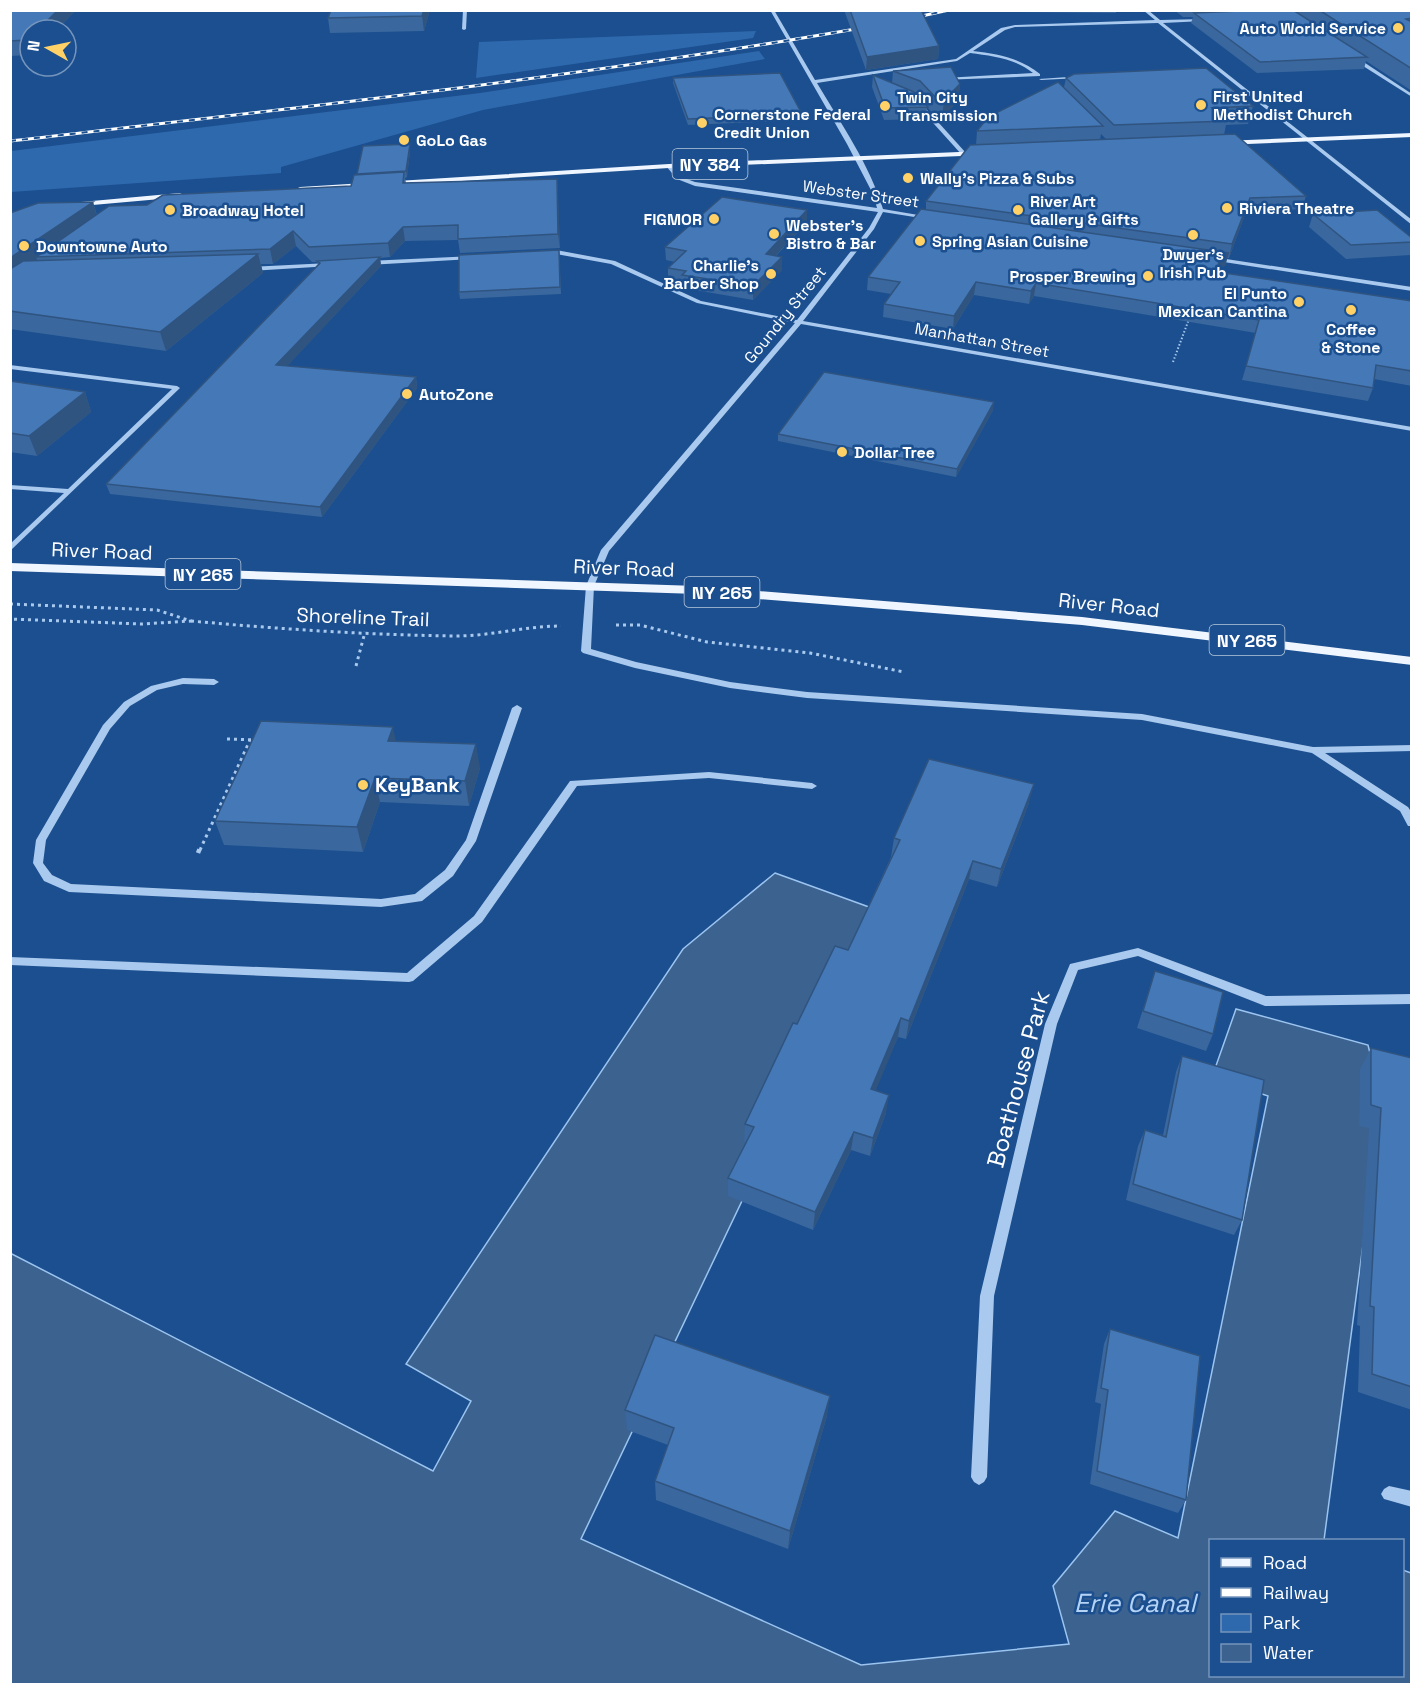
<svg xmlns="http://www.w3.org/2000/svg" width="1422" height="1695" viewBox="0 0 1422 1695" font-family="'Space Grotesk',sans-serif">
  <style>
    .green { fill: #2e69ad }
    .water { fill: #3c6290; stroke: #9cc4f0; stroke-width: 1.5 }
    .lines { fill: none; stroke-linecap: round; stroke-linejoin: round }
    .path-far2 { stroke: #a9c9ee; stroke-width: 2; stroke-dasharray: 1.5 2; stroke-linecap: butt }
    .path-far1 { stroke: #a9c9ee; stroke-width: 3; stroke-dasharray: 3 4; stroke-linecap: butt }
    .path { stroke: #a9c9ee; stroke-width: 4.5; stroke-dasharray: 4 5; stroke-linecap: butt }
    .minor { fill: #a9c9ee; fill-rule: evenodd }
    .major { fill: #f0f6ff; fill-rule: evenodd }
    .rail-casing { stroke: #fff; stroke-width: 3 }
    .rail { stroke: #1b4f8f; stroke-width: 2; stroke-dasharray: 6; stroke-linecap: butt }
    .wall { fill: #3a679d; fill-rule: evenodd }
    .shaded-wall { fill: #305480 }
    .building { fill: #4478b7; stroke: #305480; stroke-width: 1.5 }
    .poi-dot { fill: #ffd166; stroke: #1b4f8f; stroke-width: 2 }
    .labels { text-anchor: middle; dominant-baseline: central; stroke-width: 5; stroke-linejoin: round; paint-order: stroke }
    .far-poi-label { font-size: 16px; font-weight: bold; fill: #fff; stroke: #1b4f8f; text-anchor: start }
    .far-street-label { font-size: 16px; fill: #fff; stroke: #1b4f8f }
    .shield { fill: #1b4f8f; stroke: #bbcadd; stroke-width: 1.5 }
    .shield-label { font-size: 18px; font-weight: bold; fill: #fff }
    .street-label { font-size: 20px; fill: #fff; stroke: #1b4f8f }
    .poi-label { font-size: 20px; font-weight: bold; fill: #fff; stroke: #1b4f8f; text-anchor: start }
    .near-street-label { font-size: 24px; fill: #fff; stroke: #1b4f8f }
    .near-water-label { font-size: 26px; font-style: italic; fill: #b5d3f5; stroke: #1b4f8f }
  </style>
  <rect width="100%" height="100%" fill="#1b4f8f"/>
  <g class="green">
    <polygon points="756,31 753,38 476,78 479,42"/>
    <polygon points="759,51 765,59 483,110 281,167 281,173 11,192 11,151 480,93"/>
  </g>
  <polygon class="water" points="775,873 880,911 581,1539 861,1665 1069,1644 1053,1586 1115,1511 1178,1538 1268,1096 1212,1077 1236,1009 1368,1045 1382,1101 1324,1540 1210,1540 1210,1676 1402,1676 1403,1570 1411,1573 1411,1684 11,1684 10,1253 433,1471 471,1401 406,1364 683,949"/>
  <g class="lines">
    <polyline class="path-far2" points="1173,362 1189,319"/>
    <g class="path-far1">
      <polyline points="10,604 157,610 191,621 142,624 10,619"/>
      <path d="M191,621C279,629 368,635 456,636C491,636 526,626 561,626"/>
      <polyline points="616,625 640,625 707,642 810,653 904,672"/>
      <polyline points="356,666 365,632"/>
      <polyline points="227,739 256,740"/>
      <polyline points="200,850 250,740"/>
    </g>
    <polyline class="path" points="198,853 200,848"/>
    <g class="minor">
      <polygon points="463,10 467,10 466,29 464,30 462,29"/>
      <path d="M770,10H774L815,80L956,59L1001,28L1015,25L1155,20L1143,10H1148L1160,20L1205,19L1204,21L1163,23L1412,220V225L1158,23L1015,27L1005,30L973,51C998,54 1020,58 1040,74V76L942,80L944,78L1033,73C1014,58 992,56 970,53L957,61L817,83C840,122 870,165 883,209L930,217L927,219L883,212L874,229L803,321L1412,427V431L801,324L609,551L594,586L591,649L636,662L730,682L807,692L1142,714L1313,747L1412,745V751L1325,753L1408,807L1412,813V826H1408L1400,811L1312,753L1142,720L807,698L730,688L635,668L583,653L581,651L586,586L601,550L795,323L697,303L611,264L556,254L545,255L542,253L556,250L615,261L701,301L797,320L869,228L878,212L695,186L677,179L666,166L671,165L681,177L695,182L877,208L873,194L847,144Z"/>
      <polygon points="1352,57 1356,57 1412,94 1412,97 1352,59"/>
      <polygon points="1082,76 1080,78 1041,80 1039,79"/>
      <polygon points="916,102 920,102 966,153 966,155 962,155 916,104"/>
      <polygon points="474,256 474,258 472,259 368,265 365,263 368,261"/>
      <polygon points="1213,257 1412,287 1412,291 1211,260 1210,259"/>
      <polygon points="329,263 331,264 331,266 248,271 245,269 248,267"/>
      <polygon points="10,365 177,386 180,388 10,551 10,544 64,493 10,489 10,485 68,489 172,389 10,369"/>
      <polygon points="183,678 214,679 219,682 214,685 183,684 157,690 130,706 110,729 46,840 43,863 52,875 71,884 381,899 415,894 445,870 466,840 512,708 517,705 522,708 476,841 453,876 422,901 381,907 69,892 44,881 33,863 36,840 103,725 124,702 151,686"/>
      <polygon points="709,772 812,783 817,786 812,789 709,778 577,786 482,922 413,981 409,982 10,965 10,957 407,973 474,916 570,781"/>
      <polygon points="1138,948 1266,996 1412,994 1412,1004 1265,1006 1138,956 1078,970 1057,1024 994,1296 987,1477 984,1482 979,1485 974,1482 971,1477 980,1296 1045,1024 1070,964"/>
      <polygon points="1389,1486 1412,1491 1412,1507 1384,1499 1381,1494 1384,1489"/>
    </g>
    <g class="major">
      <polygon points="1412,133 1412,137 1223,145 1219,143 1223,141"/>
      <polygon points="983,151 986,155 669,168 300,191 296,189 300,187 669,164"/>
      <polygon points="180,193 184,195 183,197 70,207 66,205 70,203"/>
      <polygon points="10,563 697,586 1082,617 1412,657 1412,665 1082,625 697,594 10,571"/>
    </g>
    <g class="rail-casing">
      <g id="rail">
        <polyline points="908,19 949,10"/>
        <path d="M10,141C297,108 583,77 867,27"/>
      </g>
    </g>
    <use href="#rail" class="rail"/>
  </g>
  <g class="wall">
    <polygon points="10,10 76,10 57,30 30,30 30,55 10,56"/>
    <polygon points="331,10 430,10 424,31 330,33 328,18"/>
    <polygon points="844,10 921,10 939,46 938,59 866,70"/>
    <polygon points="1015,10 1116,10 1116,13 1016,12"/>
    <polygon points="1174,10 1412,10 1412,91 1366,61 1364,69 1257,73 1191,23 1193,17 1183,17"/>
    <polygon points="893,71 960,84 958,101 942,118 937,118 927,107 926,119 884,120 872,87 873,75 892,83"/>
    <polygon points="673,78 802,114 801,120 688,125 673,83"/>
    <path d="M1066,78L1253,106L1248,124L1226,125L1224,135L1306,196L1302,209L1246,212L1229,258H1227L1225,266L1218,267V272L1412,301V386L1374,379L1373,388L1368,401L1242,380L1256,333L1034,296L1029,304L974,295L953,329L883,317L884,304L891,294L867,290L868,277L926,209V201L976,145L977,131L1064,87ZM1101,134L1107,140H1100Z"/>
    <polygon points="410,144 410,151 407,177 405,178 406,183 557,179 560,248 460,253 458,240 405,241 390,257 380,258 381,266 287,366 416,377 417,388 322,517 110,494 106,484 318,265 317,262 312,262 296,246 273,264 261,264 263,273 166,351 10,329 10,213 93,202 97,215 351,186 357,174"/>
    <polygon points="807,210 807,222 776,256 782,270 753,300 683,288 683,284 668,281 668,268 675,262 666,260 665,247"/>
    <polygon points="1313,214 1412,238 1411,255 1346,259 1309,227"/>
    <polygon points="559,250 561,294 460,299 459,292"/>
    <polygon points="10,381 85,392 91,412 37,456 10,452"/>
    <polygon points="993,410 956,477 778,441 778,434"/>
    <polygon points="396,741 480,768 469,806 380,802 363,852 224,845 215,821"/>
    <polygon points="1029,803 997,887 969,879 906,1039 898,1037 875,1090 886,1113 870,1156 851,1150 813,1230 728,1196 728,1178 746,1143 744,1142 745,1124 797,1024 848,950 891,857 894,838"/>
    <polygon points="1155,971 1213,1034 1206,1051 1137,1028"/>
    <polygon points="1371,1048 1412,1058 1412,1410 1358,1392 1360,1326 1357,1325 1369,1128 1359,1126 1360,1069"/>
    <polygon points="1182,1056 1242,1220 1234,1235 1126,1200 1138,1146 1145,1130 1163,1135 1176,1072"/>
    <polygon points="1110,1329 1186,1500 1178,1513 1090,1484 1101,1404 1095,1402 1104,1344"/>
    <polygon points="625,1410 827,1416 788,1549 656,1500 655,1481 668,1445 627,1430"/>
  </g>
  <g class="shaded-wall">
    <polygon points="58,10 76,10 57,30 38,30"/>
    <polygon points="424,10 430,10 424,31 422,16"/>
    <polygon points="30,38 30,49 27,40"/>
    <polygon points="939,46 938,59 866,70 867,57"/>
    <polygon points="960,84 958,101 942,118 944,100"/>
    <polygon points="410,144 410,151 407,177 406,171"/>
    <polygon points="557,179 558,192 560,248 558,234"/>
    <polygon points="1250,198 1246,212 1229,258 1232,244"/>
    <polygon points="93,202 98,220 36,257 38,262 10,282 10,258"/>
    <polygon points="807,210 807,222 765,267 766,254"/>
    <polygon points="403,227 405,241 390,257 388,243"/>
    <polygon points="293,231 296,246 273,264 270,249"/>
    <polygon points="1229,253 1225,266 1215,267 1219,255"/>
    <polygon points="258,254 263,273 166,351 160,332"/>
    <polygon points="380,257 381,266 279,375 276,365"/>
    <polygon points="782,257 782,270 753,300 753,286"/>
    <polygon points="976,282 974,295 953,329 954,316"/>
    <polygon points="1036,283 1034,296 1029,304 1031,291"/>
    <polygon points="416,377 417,388 322,517 320,507"/>
    <polygon points="85,392 91,412 37,456 29,436"/>
    <polygon points="994,402 993,410 956,477 957,469"/>
    <polygon points="393,727 398,751 388,741"/>
    <polygon points="476,744 480,768 469,806 465,781"/>
    <polygon points="375,778 380,802 363,852 357,827"/>
    <polygon points="1034,784 1029,803 997,887 1001,869"/>
    <polygon points="973,861 969,879 906,1039 909,1021"/>
    <polygon points="901,1018 898,1037 869,1107 871,1089"/>
    <polygon points="889,1095 886,1113 870,1156 873,1138"/>
    <polygon points="854,1132 851,1150 813,1230 815,1212"/>
    <polygon points="830,1396 827,1416 788,1549 790,1531"/>
  </g>
  <g class="building">
    <polygon points="10,10 58,10 38,30 30,30 30,38 27,40 10,41"/>
    <polygon points="331,10 424,10 422,16 328,18"/>
    <polygon points="850,10 921,10 939,46 867,57"/>
    <polygon points="1263,10 1293,10 1367,57 1260,62 1194,13"/>
    <polygon points="1319,10 1412,10 1412,18 1406,19 1412,22 1412,69"/>
    <polygon points="951,67 960,84 944,100 939,101 920,81 893,71"/>
    <polygon points="1206,68 1253,106 1212,108 1227,121 1114,125 1066,78 1074,74"/>
    <polygon points="780,73 802,114 688,119 673,78"/>
    <polygon points="873,75 914,92 928,107 885,108"/>
    <polygon points="1058,82 1103,126 977,131 988,117"/>
    <polygon points="1235,134 1306,196 1250,198 1232,244 926,201 970,145"/>
    <polygon points="410,144 406,171 357,174 363,146"/>
    <polygon points="404,172 403,183 557,179 558,234 458,239 458,225 403,227 388,243 309,247 293,231 270,249 36,257 109,206 147,205 163,195 351,186 354,175"/>
    <polygon points="722,197 807,210 766,254 782,257 753,286 682,275 686,271 668,268 686,251 665,247"/>
    <polygon points="93,202 10,258 10,213 38,203"/>
    <polygon points="921,209 1229,253 1219,255 1218,272 1412,301 1412,371 1376,365 1373,388 1246,366 1259,320 1036,283 1031,291 976,282 954,316 884,304 900,282 868,277"/>
    <polygon points="1377,210 1412,238 1412,242 1351,245 1313,214"/>
    <polygon points="559,250 560,287 459,292 459,255"/>
    <polygon points="258,254 160,332 10,311 10,269 23,261"/>
    <polygon points="380,257 276,365 416,377 320,507 106,484 320,263 317,261"/>
    <polygon points="824,372 994,402 957,469 778,434"/>
    <polygon points="10,381 85,392 29,436 10,433"/>
    <polygon points="261,721 393,727 388,741 476,744 465,781 375,778 357,827 215,821"/>
    <polygon points="929,759 1034,784 1001,869 973,861 909,1021 901,1018 871,1089 889,1095 873,1138 854,1132 815,1212 728,1178 754,1127 745,1124 793,1023 797,1024 835,946 848,950 900,840 894,838"/>
    <polygon points="1155,971 1223,992 1213,1034 1143,1011"/>
    <polygon points="1371,1048 1412,1058 1412,1387 1372,1374 1374,1307 1370,1306 1381,1108 1371,1105"/>
    <polygon points="1182,1056 1264,1080 1242,1220 1133,1184 1145,1130 1166,1137"/>
    <polygon points="1110,1329 1200,1356 1186,1500 1097,1471 1108,1390 1101,1388"/>
    <polygon points="655,1335 830,1396 790,1531 655,1481 674,1428 625,1410"/>
  </g>
  <g class="poi-dot">
    <circle cx="1398" cy="28" r="6"/>
    <circle cx="1201" cy="105" r="6"/>
    <circle cx="885" cy="106" r="6"/>
    <circle cx="702" cy="123" r="6"/>
    <circle cx="404" cy="140" r="6"/>
    <circle cx="908" cy="178" r="6"/>
    <circle cx="1227" cy="208" r="6"/>
    <circle cx="170" cy="210" r="6"/>
    <circle cx="1018" cy="210" r="6"/>
    <circle cx="714" cy="219" r="6"/>
    <circle cx="774" cy="234" r="6"/>
    <circle cx="1193" cy="235" r="6"/>
    <circle cx="920" cy="241" r="6"/>
    <circle cx="24" cy="246" r="6"/>
    <circle cx="771" cy="274" r="6"/>
    <circle cx="1148" cy="276" r="6"/>
    <circle cx="1299" cy="302" r="6"/>
    <circle cx="1351" cy="310" r="6"/>
    <circle cx="407" cy="394" r="6"/>
    <circle cx="842" cy="452" r="6"/>
    <circle cx="363" cy="785" r="6"/>
  </g>
  <g class="labels">
    <g class="far-poi-label">
      <text x="1386" y="28" text-anchor="end">Auto World Service</text>
      <text x="1213" y="96">First United<tspan x="1213" dy="18">Methodist Church</tspan></text>
      <text x="897" y="97">Twin City<tspan x="897" dy="18">Transmission</tspan></text>
      <text x="714" y="114">Cornerstone Federal<tspan x="714" dy="18">Credit Union</tspan></text>
      <text x="416" y="140">GoLo Gas</text>
      <text x="920" y="178">Wally's Pizza &amp; Subs</text>
      <text x="1030" y="201">River Art<tspan x="1030" dy="18">Gallery &amp; Gifts</tspan></text>
      <text x="1239" y="208">Riviera Theatre</text>
      <text x="182" y="210">Broadway Hotel</text>
      <text x="702" y="219" text-anchor="end">FIGMOR</text>
      <text x="786" y="225">Webster's<tspan x="786" dy="18">Bistro &amp; Bar</tspan></text>
      <text x="932" y="241">Spring Asian Cuisine</text>
      <text x="36" y="246">Downtowne Auto</text>
      <text x="1193" y="254" text-anchor="middle">Dwyer's<tspan x="1193" dy="18">Irish Pub</tspan></text>
      <text x="759" y="265" text-anchor="end">Charlie's<tspan x="759" dy="18">Barber Shop</tspan></text>
      <text x="1136" y="276" text-anchor="end">Prosper Brewing</text>
      <text x="1287" y="293" text-anchor="end">El Punto<tspan x="1287" dy="18">Mexican Cantina</tspan></text>
      <text x="1351" y="329" text-anchor="middle">Coffee<tspan x="1351" dy="18">&amp; Stone</tspan></text>
      <text x="419" y="394">AutoZone</text>
      <text x="854" y="452">Dollar Tree</text>
    </g>
    <g class="far-street-label">
      <text transform="translate(861 194) rotate(8)">Webster Street</text>
      <text transform="translate(785 315) rotate(-51)">Goundry Street</text>
      <text transform="translate(982 340) rotate(10)">Manhattan Street</text>
    </g>
    <g class="shield">
      <rect x="672.5" y="149" width="75" height="30" rx="4.5"/>
      <rect x="165.5" y="559" width="75" height="30" rx="4.5"/>
      <rect x="684.5" y="577" width="75" height="30" rx="4.5"/>
      <rect x="1209.5" y="625" width="75" height="30" rx="4.5"/>
    </g>
    <g class="shield-label">
      <text x="710" y="164">NY 384</text>
      <text x="203" y="574">NY 265</text>
      <text x="722" y="592">NY 265</text>
      <text x="1247" y="640">NY 265</text>
    </g>
    <g class="street-label">
      <text transform="translate(102 551) rotate(2)">River Road</text>
      <text transform="translate(624 568) rotate(2)">River Road</text>
      <text transform="translate(1109 605) rotate(6)">River Road</text>
      <text transform="translate(363 617) rotate(2)">Shoreline Trail</text>
    </g>
    <g class="poi-label">
      <text x="375" y="785">KeyBank</text>
    </g>
    <g class="near-street-label">
      <text transform="translate(1018 1079) rotate(-75)">Boathouse Park</text>
    </g>
    <g class="near-water-label">
      <text x="1135" y="1603">Erie Canal</text>
    </g>
  </g>
  <rect width="1422" height="1695" fill="none" stroke="#ffffff" stroke-width="24"/>
  <rect x="1209" y="1539" width="195" height="138" fill="#1b4f8f" stroke="#7695bc" stroke-width="1.5"/>
  <rect x="1221" y="1558" width="30" height="9" fill="#f0f6ff" stroke="#7695bc" stroke-width="1.5"/>
  <text x="1263" y="1569" font-size="18" fill="#ffffff">Road</text>
  <rect x="1221" y="1588" width="30" height="9" fill="#ffffff" stroke="#7695bc" stroke-width="1.5"/>
  <text x="1263" y="1599" font-size="18" fill="#ffffff">Railway</text>
  <rect x="1221" y="1614" width="30" height="18" fill="#2e69ad" stroke="#7695bc" stroke-width="1.5"/>
  <text x="1263" y="1629" font-size="18" fill="#ffffff">Park</text>
  <rect x="1221" y="1644" width="30" height="18" fill="#3c6290" stroke="#7695bc" stroke-width="1.5"/>
  <text x="1263" y="1659" font-size="18" fill="#ffffff">Water</text>
  <g transform="translate(48 48) rotate(279)"><circle r="28" fill="#1b4f8f" stroke="#7695bc" stroke-width="1.5"/>
  <path d="M0-4.5L10 22L0 15L-10 22Z" fill="#ffd166"/>
  <text y="-9" font-size="16" font-weight="bold" text-anchor="middle" fill="#ffffff">N</text>
  </g>
</svg>
